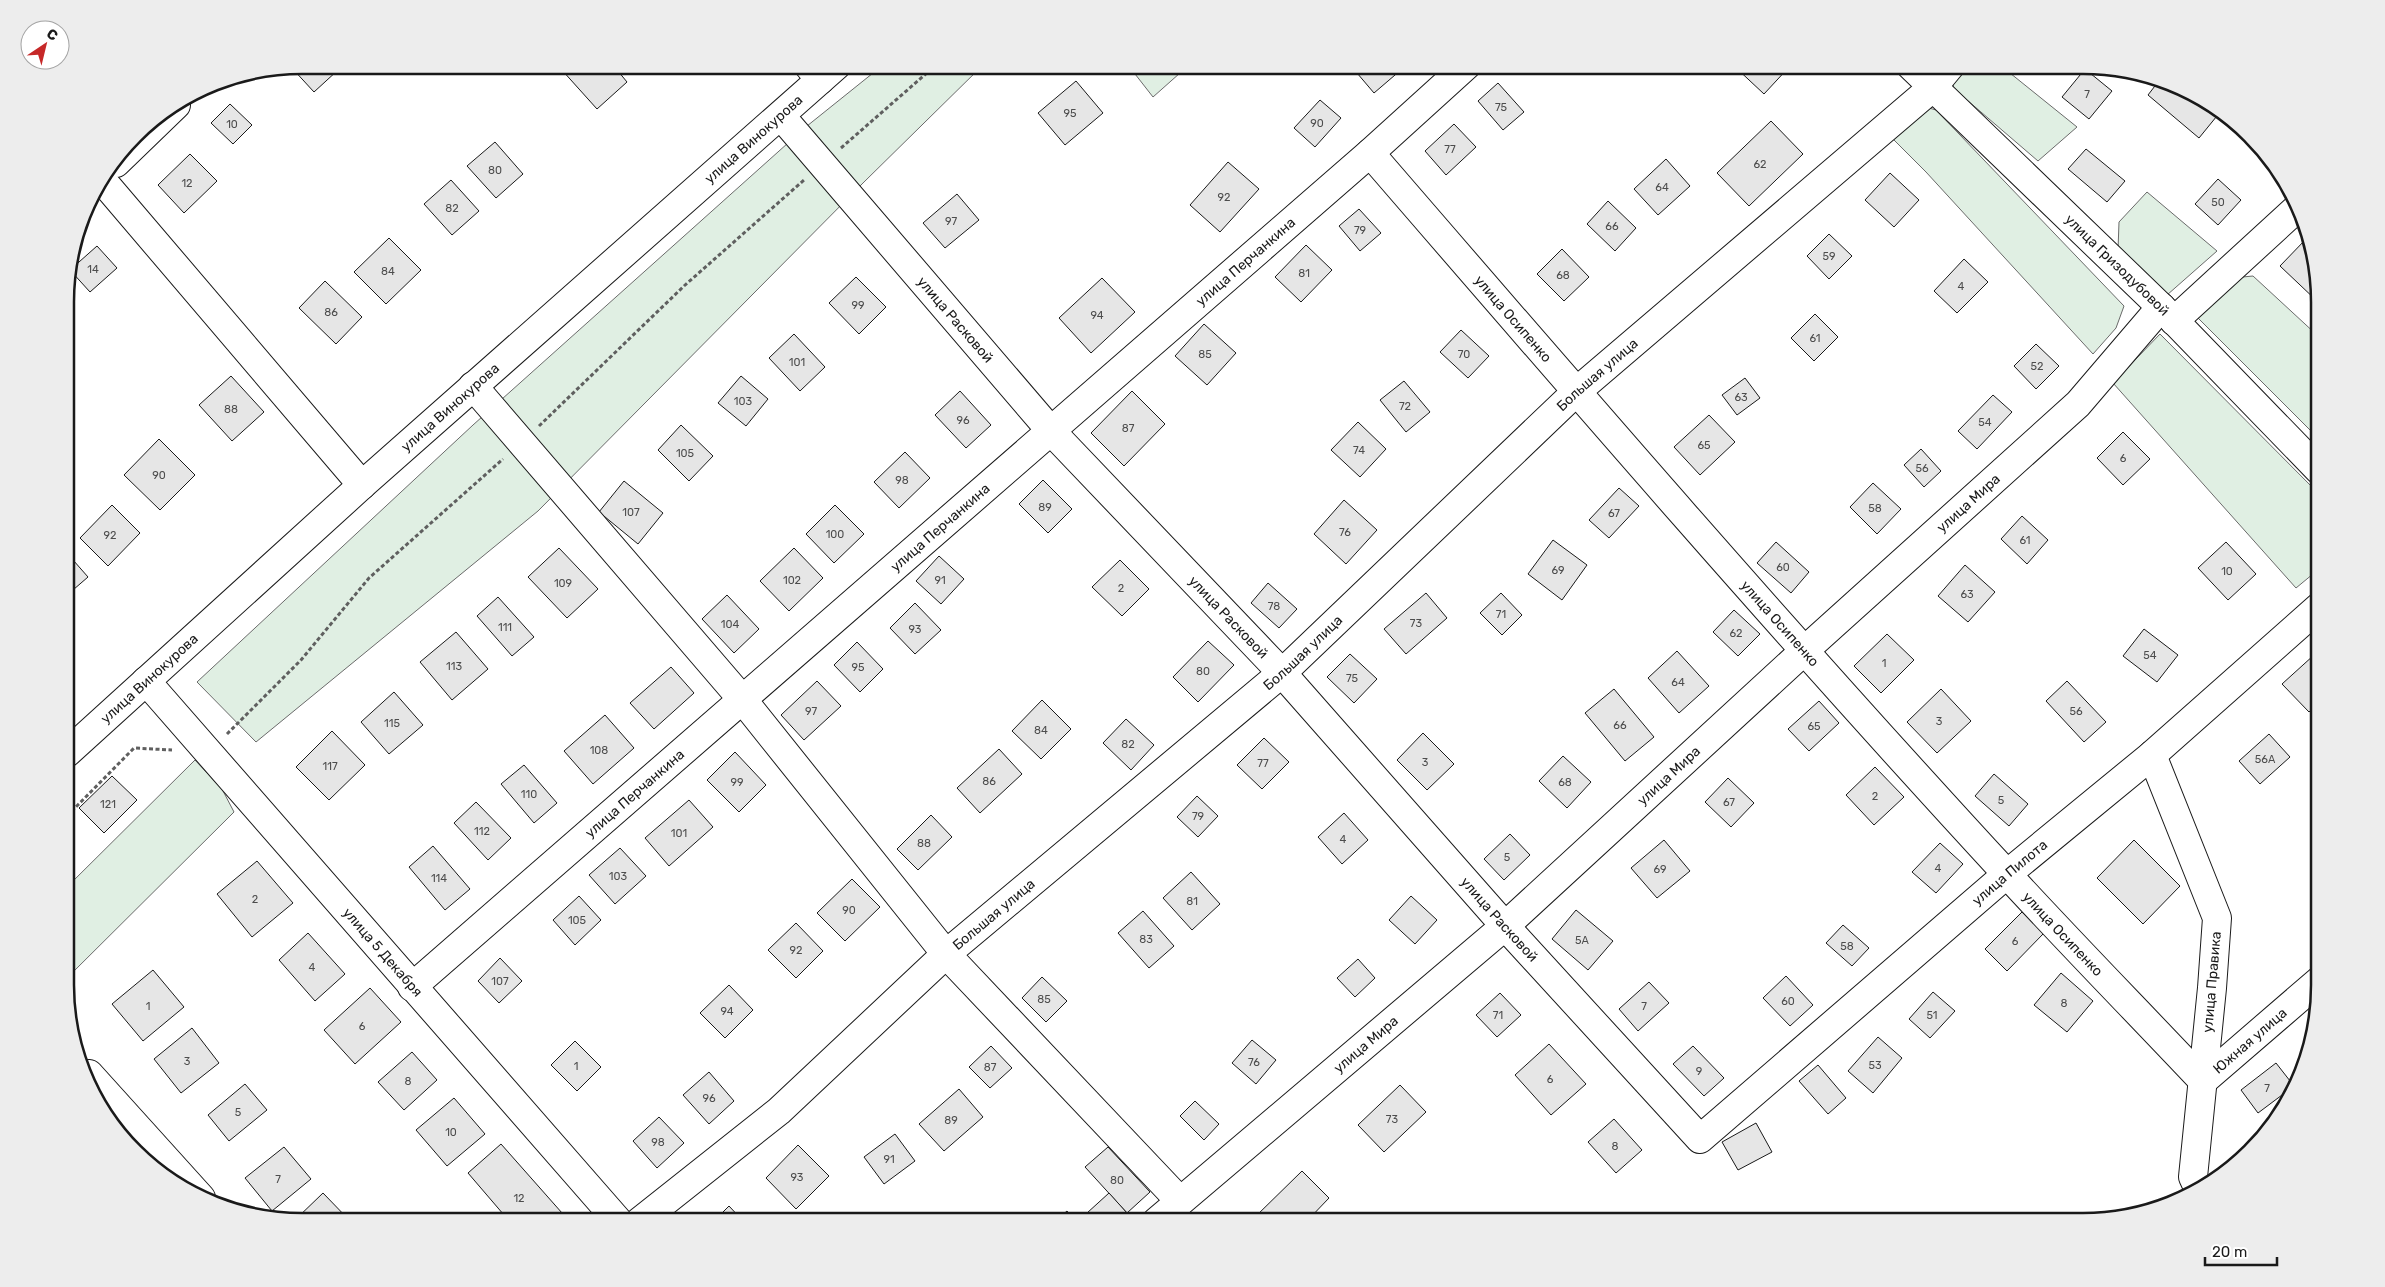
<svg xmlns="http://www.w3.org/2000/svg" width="2385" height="1287" viewBox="0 0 2385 1287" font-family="Rubik,sans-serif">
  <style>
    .green { fill: #e0efe3; stroke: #6a6a6a }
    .building { fill: #e6e6e6; stroke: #1a1a1a }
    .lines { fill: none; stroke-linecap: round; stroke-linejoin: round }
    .minor-casing { stroke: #1a1a1a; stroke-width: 30 }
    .major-casing { stroke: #1a1a1a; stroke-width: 30 }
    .path { stroke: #5f5f5f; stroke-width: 3; stroke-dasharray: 4 2.5; stroke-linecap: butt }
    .minor { stroke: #fff; stroke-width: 28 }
    .major { stroke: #fff; stroke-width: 28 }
    .labels { text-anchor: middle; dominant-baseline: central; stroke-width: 4; stroke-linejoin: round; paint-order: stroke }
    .number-label { font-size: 11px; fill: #4d4d4d }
    .street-label { font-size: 14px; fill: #1a1a1a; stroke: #fff }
    .rim { fill: none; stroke: #1a1a1a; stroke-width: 2.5 }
  </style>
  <rect width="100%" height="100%" fill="#fff"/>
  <g class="green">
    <polygon points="883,65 983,65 863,183 538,511 256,742 197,682 473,425 807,126"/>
    <polygon points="1128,65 1189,65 1153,97"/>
    <polygon points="1964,65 2000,65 2077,127 2038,161 1953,88 1954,75"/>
    <polygon points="1922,106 1936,110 2124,306 2116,328 2093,354 1926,172 1893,139"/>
    <polygon points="2147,192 2217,251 2167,295 2118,250 2119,222"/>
    <polygon points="2253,276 2318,336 2318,438 2193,313 2232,278"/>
    <polygon points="2160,334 2319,494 2319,569 2296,588 2113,383"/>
    <polygon points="195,760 222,789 234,812 67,978 67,887"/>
  </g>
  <g class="building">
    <polygon points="302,65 334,65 338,70 314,92 291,67"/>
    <polygon points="565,65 613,65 627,82 597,109 561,69"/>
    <polygon points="1366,65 1398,65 1402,69 1374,93 1357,73"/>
    <polygon points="1733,65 1788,65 1790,66 1764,94"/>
    <polygon points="2085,69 2112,91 2089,119 2062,97"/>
    <polygon points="1076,81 1103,113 1065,145 1038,113"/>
    <polygon points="2158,82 2188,90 2221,111 2199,138 2148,95"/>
    <polygon points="1498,83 1524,112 1503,130 1478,101"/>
    <polygon points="1320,100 1341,118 1315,147 1294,128"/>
    <polygon points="230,104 252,125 233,144 211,123"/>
    <polygon points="1771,121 1803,154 1749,206 1717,173"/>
    <polygon points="1454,124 1476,147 1446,175 1425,151"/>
    <polygon points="495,142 523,174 496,198 467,166"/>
    <polygon points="2086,149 2125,181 2107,202 2068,169"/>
    <polygon points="190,154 217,181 184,213 158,185"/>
    <polygon points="1666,159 1690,186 1658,215 1634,189"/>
    <polygon points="1228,162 1259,189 1220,232 1190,205"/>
    <polygon points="1890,173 1919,200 1894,227 1865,200"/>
    <polygon points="2218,179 2241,200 2218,225 2195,204"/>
    <polygon points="451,180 479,211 452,235 424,204"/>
    <polygon points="957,194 979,220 945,248 923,223"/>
    <polygon points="1608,201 1636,228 1615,251 1587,224"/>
    <polygon points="1359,209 1381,233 1360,251 1339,226"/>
    <polygon points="1829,234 1852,256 1829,279 1807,256"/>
    <polygon points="389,238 421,270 386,304 354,272"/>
    <polygon points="2306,239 2318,271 2318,302 2280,266"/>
    <polygon points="1306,245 1332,270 1301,302 1275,277"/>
    <polygon points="97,246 117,268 90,292 70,270"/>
    <polygon points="1562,249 1589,277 1564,301 1537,274"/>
    <polygon points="1964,259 1988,282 1957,313 1934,291"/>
    <polygon points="856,277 886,307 859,334 829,303"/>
    <polygon points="1102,278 1135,312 1091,353 1059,318"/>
    <polygon points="325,281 362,317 336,344 299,308"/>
    <polygon points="1815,314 1838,337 1814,361 1791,338"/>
    <polygon points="1204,324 1236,353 1207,385 1175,356"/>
    <polygon points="1461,330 1489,356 1468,378 1440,352"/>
    <polygon points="794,334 825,367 800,391 769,358"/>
    <polygon points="2036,344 2059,366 2036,389 2014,366"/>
    <polygon points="231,376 264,412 232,441 199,405"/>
    <polygon points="741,376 768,399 746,426 718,403"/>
    <polygon points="1745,378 1760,398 1737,415 1722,395"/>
    <polygon points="1404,381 1430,412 1406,432 1380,400"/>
    <polygon points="960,391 991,425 966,448 935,415"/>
    <polygon points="1132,391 1165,424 1124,466 1091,433"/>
    <polygon points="1993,395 2012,412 1977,449 1958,431"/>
    <polygon points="1709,415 1735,442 1700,475 1674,447"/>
    <polygon points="1358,422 1386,449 1360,477 1331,450"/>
    <polygon points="681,425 713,456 689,481 658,450"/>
    <polygon points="2123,432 2150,459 2123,485 2097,458"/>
    <polygon points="159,439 195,475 160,510 124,475"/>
    <polygon points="1921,449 1941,471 1924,487 1904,465"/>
    <polygon points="905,452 930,478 899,508 874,482"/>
    <polygon points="1043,480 1072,509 1048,533 1019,504"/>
    <polygon points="624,481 663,513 638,544 599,512"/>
    <polygon points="1873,483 1901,509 1877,534 1850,507"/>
    <polygon points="1619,488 1639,506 1609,538 1589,520"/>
    <polygon points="1344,500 1377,530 1346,564 1314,534"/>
    <polygon points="112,505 140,533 108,566 80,538"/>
    <polygon points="835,505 864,534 834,563 806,534"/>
    <polygon points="2022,516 2048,540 2027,564 2001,539"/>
    <polygon points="1553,540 1587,565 1562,600 1528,574"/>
    <polygon points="1776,542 1809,572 1791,593 1757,563"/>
    <polygon points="2226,542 2256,574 2228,600 2198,568"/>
    <polygon points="559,548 598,589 567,618 528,577"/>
    <polygon points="794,548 823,578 789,611 760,581"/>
    <polygon points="66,552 88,577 66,596"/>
    <polygon points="939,556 964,579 941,604 916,581"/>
    <polygon points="1120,560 1149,589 1122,616 1092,587"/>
    <polygon points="1965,565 1995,592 1968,622 1938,596"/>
    <polygon points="1268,583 1297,609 1279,628 1251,603"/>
    <polygon points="1426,593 1447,618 1406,654 1384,629"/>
    <polygon points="1501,593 1522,615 1502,635 1480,613"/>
    <polygon points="727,595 759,629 734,653 702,619"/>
    <polygon points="498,597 534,637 512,656 477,616"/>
    <polygon points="915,603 941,630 915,654 890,628"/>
    <polygon points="1734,610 1760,634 1738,656 1713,632"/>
    <polygon points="2144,629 2178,655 2157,682 2123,656"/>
    <polygon points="456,632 488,669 452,700 420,662"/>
    <polygon points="1887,634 1914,660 1881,693 1854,666"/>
    <polygon points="1208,641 1234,665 1198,702 1173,677"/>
    <polygon points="857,642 883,669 860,692 834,665"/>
    <polygon points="1677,651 1709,686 1679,713 1648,678"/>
    <polygon points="1350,654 1377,679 1354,703 1327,677"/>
    <polygon points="2314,655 2319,661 2319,703 2309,712 2282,684"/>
    <polygon points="671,667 694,693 654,729 630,703"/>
    <polygon points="817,681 841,706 804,740 781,715"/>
    <polygon points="2067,681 2106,722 2084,742 2046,701"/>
    <polygon points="1614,689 1654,737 1625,761 1585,713"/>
    <polygon points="1941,689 1971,721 1937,753 1907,722"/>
    <polygon points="394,692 423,725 389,754 361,722"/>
    <polygon points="1042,700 1071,729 1041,759 1012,731"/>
    <polygon points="1819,701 1839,723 1809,751 1788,729"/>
    <polygon points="605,715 634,748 593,784 564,751"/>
    <polygon points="1126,719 1154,745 1131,770 1103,743"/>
    <polygon points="332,731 365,765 329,800 296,767"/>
    <polygon points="1423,733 1454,764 1427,790 1397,760"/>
    <polygon points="2269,734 2290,757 2260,784 2239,761"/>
    <polygon points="1264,738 1289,762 1262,789 1237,765"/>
    <polygon points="999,749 1022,774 980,813 957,788"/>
    <polygon points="735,752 766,785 739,812 707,780"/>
    <polygon points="1563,756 1591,782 1567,808 1539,781"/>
    <polygon points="524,765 557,803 534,823 501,784"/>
    <polygon points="1875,767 1904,797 1874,825 1846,795"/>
    <polygon points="1994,774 2028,804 2009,826 1975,796"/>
    <polygon points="112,776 137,800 104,833 79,808"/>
    <polygon points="1728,778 1754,803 1731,827 1705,802"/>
    <polygon points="1197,796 1218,816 1198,837 1177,817"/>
    <polygon points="689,800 713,827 669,866 645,838"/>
    <polygon points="476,802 511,838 488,860 454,823"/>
    <polygon points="1344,813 1368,840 1342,864 1318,837"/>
    <polygon points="931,815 952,837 918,870 897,849"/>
    <polygon points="1510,834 1530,855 1504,880 1484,859"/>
    <polygon points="1664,840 1690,871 1657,898 1631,868"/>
    <polygon points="2134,840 2180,886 2143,924 2097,878"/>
    <polygon points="1940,843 1963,864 1936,893 1912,872"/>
    <polygon points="433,846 470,889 445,910 409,867"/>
    <polygon points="620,848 646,876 615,904 589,875"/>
    <polygon points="257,861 293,903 252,937 217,894"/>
    <polygon points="1191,872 1220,904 1192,930 1163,898"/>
    <polygon points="852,879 880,907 845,941 817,913"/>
    <polygon points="579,896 601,920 575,945 553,920"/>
    <polygon points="1411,896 1437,920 1415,944 1389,920"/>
    <polygon points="1576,910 1613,941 1588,970 1552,939"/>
    <polygon points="1143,911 1174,946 1149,968 1118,933"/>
    <polygon points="2022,912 2044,933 2007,971 1985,949"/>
    <polygon points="796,923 823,951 796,978 768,950"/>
    <polygon points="1843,925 1869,948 1852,966 1826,943"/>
    <polygon points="308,933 345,974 315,1001 279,960"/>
    <polygon points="500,958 522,981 499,1003 478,981"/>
    <polygon points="1358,959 1375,978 1355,997 1337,978"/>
    <polygon points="153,970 184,1007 143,1041 112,1004"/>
    <polygon points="2061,973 2093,1001 2067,1032 2034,1005"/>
    <polygon points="1786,976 1813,1005 1790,1026 1763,998"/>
    <polygon points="1042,977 1067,1001 1046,1022 1022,998"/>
    <polygon points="1649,982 1669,1003 1638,1031 1619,1009"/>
    <polygon points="729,985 753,1010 725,1038 700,1013"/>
    <polygon points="370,988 401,1022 355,1064 324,1030"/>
    <polygon points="1933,992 1955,1011 1930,1038 1909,1019"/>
    <polygon points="1500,993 1521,1015 1497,1037 1476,1015"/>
    <polygon points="192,1028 219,1063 181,1093 154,1059"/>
    <polygon points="1878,1037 1902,1058 1873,1093 1848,1071"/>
    <polygon points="1252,1040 1276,1060 1256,1084 1232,1063"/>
    <polygon points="575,1041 601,1067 577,1091 551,1065"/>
    <polygon points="1549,1044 1586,1084 1551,1115 1515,1075"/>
    <polygon points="991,1046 1012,1068 990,1088 969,1067"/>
    <polygon points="1693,1046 1724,1078 1704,1096 1673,1064"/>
    <polygon points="412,1052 437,1080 404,1110 378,1082"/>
    <polygon points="2276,1063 2294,1086 2258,1113 2241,1090"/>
    <polygon points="1818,1065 1846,1098 1828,1114 1799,1081"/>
    <polygon points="709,1072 734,1101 709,1124 683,1095"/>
    <polygon points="245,1084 267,1110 229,1141 208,1115"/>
    <polygon points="1400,1085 1426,1112 1384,1152 1358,1125"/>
    <polygon points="959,1089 983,1117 944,1151 919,1124"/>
    <polygon points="454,1098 485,1134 447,1166 416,1130"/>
    <polygon points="1195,1101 1219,1124 1204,1140 1180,1116"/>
    <polygon points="659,1117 684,1143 657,1168 633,1141"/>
    <polygon points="1614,1119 1642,1150 1616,1173 1588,1142"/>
    <polygon points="1756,1123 1772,1152 1738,1170 1722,1142"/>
    <polygon points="895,1134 915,1161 884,1184 864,1157"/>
    <polygon points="501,1144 570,1222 510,1222 468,1173"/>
    <polygon points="798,1145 829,1176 796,1209 766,1178"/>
    <polygon points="284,1147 311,1179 272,1211 245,1178"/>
    <polygon points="1108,1147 1150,1192 1127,1213 1085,1167"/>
    <polygon points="1302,1171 1329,1198 1306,1222 1255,1222 1253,1219"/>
    <polygon points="323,1193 351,1222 295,1220"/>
    <polygon points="1109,1193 1127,1213 1117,1222 1095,1222 1087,1213"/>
    <polygon points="729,1206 744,1222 713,1222"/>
    <polygon points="1067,1211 1076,1222 1054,1222"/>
  </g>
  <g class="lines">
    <g class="minor-casing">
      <g id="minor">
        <polyline points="808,65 820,80"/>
        <path id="s1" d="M1910,65L2161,307L2319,470"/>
        <path id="s2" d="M781,116L1051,431L1282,673L1505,926L1700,1139L2007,874L2152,755L2319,607"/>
        <path id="s3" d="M1370,153C1579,395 1788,637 2005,872C2070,943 2137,1011 2203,1081L2320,980"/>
        <polyline points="116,163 176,105"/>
        <polyline points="102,180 362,485"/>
        <polyline points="2174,321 2295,210"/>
        <polyline points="473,386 742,699 946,954 1180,1201"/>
        <path id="s4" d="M146,681L619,1222"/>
        <polyline points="2152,755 2217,918 2212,988 2193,1177 2199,1190"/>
        <path id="s5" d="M412,987L1370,153L1467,65"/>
        <polyline points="89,1074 201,1198"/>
        <path id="s6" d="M639,1222L779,1111L946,954L1282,673L1576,392L1932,88L1951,65"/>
        <path id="s7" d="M1156,1222L1505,926L1804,651L2078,404L2161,307"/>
      </g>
    </g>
    <g class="major-casing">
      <g id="major">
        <path id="s8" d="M67,753L362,485L837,65"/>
      </g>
    </g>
    <g class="path">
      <polyline points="841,148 936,65"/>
      <polyline points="539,426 684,286 804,180"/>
      <polyline points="227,734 301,660 369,578 503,459"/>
      <polyline points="67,816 134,748 172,750"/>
    </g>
    <use href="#minor" class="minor"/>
    <use href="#major" class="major"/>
  </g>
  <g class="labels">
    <g class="number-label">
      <text x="2087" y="94">7</text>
      <text x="1501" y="107">75</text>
      <text x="1070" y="113">95</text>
      <text x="1317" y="123">90</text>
      <text x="232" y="124">10</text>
      <text x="1450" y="149">77</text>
      <text x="1760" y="164">62</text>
      <text x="495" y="170">80</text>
      <text x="187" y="183">12</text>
      <text x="1662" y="187">64</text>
      <text x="1224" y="197">92</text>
      <text x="2218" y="202">50</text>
      <text x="452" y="208">82</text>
      <text x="951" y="221">97</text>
      <text x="1612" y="226">66</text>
      <text x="1360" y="230">79</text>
      <text x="1829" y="256">59</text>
      <text x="93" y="269">14</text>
      <text x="388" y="271">84</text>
      <text x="1304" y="273">81</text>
      <text x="1563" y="275">68</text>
      <text x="1961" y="286">4</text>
      <text x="858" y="305">99</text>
      <text x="331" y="312">86</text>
      <text x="1097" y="315">94</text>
      <text x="1815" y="338">61</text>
      <text x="1205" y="354">85</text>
      <text x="1464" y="354">70</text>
      <text x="797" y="362">101</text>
      <text x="2037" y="366">52</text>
      <text x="1741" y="397">63</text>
      <text x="743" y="401">103</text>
      <text x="1405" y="406">72</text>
      <text x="231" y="409">88</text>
      <text x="963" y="420">96</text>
      <text x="1985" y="422">54</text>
      <text x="1128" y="428">87</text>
      <text x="1704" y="445">65</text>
      <text x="1359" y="450">74</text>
      <text x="685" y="453">105</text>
      <text x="2123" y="458">6</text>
      <text x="1922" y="468">56</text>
      <text x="159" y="475">90</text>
      <text x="902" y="480">98</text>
      <text x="1045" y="507">89</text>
      <text x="1875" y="508">58</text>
      <text x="631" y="512">107</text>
      <text x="1614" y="513">67</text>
      <text x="1345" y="532">76</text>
      <text x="835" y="534">100</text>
      <text x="110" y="535">92</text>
      <text x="2025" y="540">61</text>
      <text x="1783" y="567">60</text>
      <text x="1558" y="570">69</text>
      <text x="2227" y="571">10</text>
      <text x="792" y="580">102</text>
      <text x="940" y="580">91</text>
      <text x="563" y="583">109</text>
      <text x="1121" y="588">2</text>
      <text x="1967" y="594">63</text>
      <text x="1274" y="606">78</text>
      <text x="1501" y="614">71</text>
      <text x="1416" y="623">73</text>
      <text x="730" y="624">104</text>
      <text x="505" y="627">111</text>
      <text x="915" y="629">93</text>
      <text x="1736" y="633">62</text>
      <text x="2150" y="655">54</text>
      <text x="1884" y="663">1</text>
      <text x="454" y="666">113</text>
      <text x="858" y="667">95</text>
      <text x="1203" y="671">80</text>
      <text x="1352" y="678">75</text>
      <text x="1678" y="682">64</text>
      <text x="811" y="711">97</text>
      <text x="2076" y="711">56</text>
      <text x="1939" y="721">3</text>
      <text x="392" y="723">115</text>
      <text x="1620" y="725">66</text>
      <text x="1814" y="726">65</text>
      <text x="1041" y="730">84</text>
      <text x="1128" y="744">82</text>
      <text x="599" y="750">108</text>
      <text x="2265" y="759">56А</text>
      <text x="1425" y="762">3</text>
      <text x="1263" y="763">77</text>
      <text x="330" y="766">117</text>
      <text x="989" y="781">86</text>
      <text x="737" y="782">99</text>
      <text x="1565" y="782">68</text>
      <text x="529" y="794">110</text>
      <text x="1875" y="796">2</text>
      <text x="2001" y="800">5</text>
      <text x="1729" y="802">67</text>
      <text x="108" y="804">121</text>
      <text x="1198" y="816">79</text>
      <text x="482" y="831">112</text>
      <text x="679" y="833">101</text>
      <text x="1343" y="839">4</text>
      <text x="924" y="843">88</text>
      <text x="1507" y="857">5</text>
      <text x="1938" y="868">4</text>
      <text x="1660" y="869">69</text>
      <text x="618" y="876">103</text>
      <text x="439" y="878">114</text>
      <text x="255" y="899">2</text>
      <text x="1192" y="901">81</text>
      <text x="849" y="910">90</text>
      <text x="577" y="920">105</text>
      <text x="1146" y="939">83</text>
      <text x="1582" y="940">5А</text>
      <text x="2015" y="941">6</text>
      <text x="1847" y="946">58</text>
      <text x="796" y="950">92</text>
      <text x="312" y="967">4</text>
      <text x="500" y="981">107</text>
      <text x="1044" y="999">85</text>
      <text x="1788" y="1001">60</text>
      <text x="2064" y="1003">8</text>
      <text x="148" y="1006">1</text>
      <text x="1644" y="1006">7</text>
      <text x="727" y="1011">94</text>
      <text x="1498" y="1015">71</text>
      <text x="1932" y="1015">51</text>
      <text x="362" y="1026">6</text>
      <text x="187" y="1061">3</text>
      <text x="1254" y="1062">76</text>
      <text x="1875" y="1065">53</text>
      <text x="576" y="1066">1</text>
      <text x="990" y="1067">87</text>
      <text x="1699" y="1071">9</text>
      <text x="1550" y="1079">6</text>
      <text x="408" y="1081">8</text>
      <text x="2267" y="1088">7</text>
      <text x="709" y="1098">96</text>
      <text x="238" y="1112">5</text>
      <text x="1392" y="1119">73</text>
      <text x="951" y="1120">89</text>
      <text x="451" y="1132">10</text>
      <text x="658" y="1142">98</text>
      <text x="1615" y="1146">8</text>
      <text x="889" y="1159">91</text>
      <text x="797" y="1177">93</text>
      <text x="278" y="1179">7</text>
      <text x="1117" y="1180">80</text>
      <text x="519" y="1198">12</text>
    </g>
    <g class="street-label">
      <text stroke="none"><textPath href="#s8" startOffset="921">улица Винокурова</textPath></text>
      <text stroke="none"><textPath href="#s5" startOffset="1105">улица Перчанкина</textPath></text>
      <text stroke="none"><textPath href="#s1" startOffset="288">улица Гризодубовой</textPath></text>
      <text stroke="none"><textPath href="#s2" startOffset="268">улица Расковой</textPath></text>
      <text stroke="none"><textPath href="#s3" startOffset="219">улица Осипенко</textPath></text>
      <text stroke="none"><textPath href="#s6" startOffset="1280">Большая улица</textPath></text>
      <text stroke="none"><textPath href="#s8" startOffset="516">улица Винокурова</textPath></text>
      <text stroke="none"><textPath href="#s7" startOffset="1085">улица Мира</textPath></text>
      <text stroke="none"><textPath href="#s5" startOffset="700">улица Перчанкина</textPath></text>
      <text stroke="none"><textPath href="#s2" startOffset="672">улица Расковой</textPath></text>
      <text stroke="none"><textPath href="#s3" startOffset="624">улица Осипенко</textPath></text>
      <text stroke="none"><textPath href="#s6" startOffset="875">Большая улица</textPath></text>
      <text stroke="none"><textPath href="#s8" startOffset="111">улица Винокурова</textPath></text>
      <text stroke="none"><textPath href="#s7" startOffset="680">улица Мира</textPath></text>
      <text stroke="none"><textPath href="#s5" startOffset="295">улица Перчанкина</textPath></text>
      <text stroke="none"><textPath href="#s2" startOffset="1784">улица Пилота</textPath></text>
      <text stroke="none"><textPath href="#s6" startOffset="470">Большая улица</textPath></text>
      <text stroke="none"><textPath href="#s2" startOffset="1078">улица Расковой</textPath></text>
      <text stroke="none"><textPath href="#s3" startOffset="1044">улица Осипенко</textPath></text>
      <text stroke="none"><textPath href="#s4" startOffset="360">улица 5 Декабря</textPath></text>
      <text transform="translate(2212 982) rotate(-85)">улица Правика</text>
      <text stroke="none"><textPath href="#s3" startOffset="1309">Южная улица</textPath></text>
      <text stroke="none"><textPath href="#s7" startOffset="275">улица Мира</textPath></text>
    </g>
  </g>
  <path d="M0 0H2385V1287H0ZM302 74H2083A228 228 0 0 1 2311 302V985A228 228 0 0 1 2083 1213H302A228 228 0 0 1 74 985V302A228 228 0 0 1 302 74Z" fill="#ededed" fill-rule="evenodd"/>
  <path class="rim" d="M302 74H2083A228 228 0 0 1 2311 302V985A228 228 0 0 1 2083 1213H302A228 228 0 0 1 74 985V302A228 228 0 0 1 302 74Z"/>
  <g transform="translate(45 45) rotate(35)"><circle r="24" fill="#ffffff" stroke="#a3a3a3"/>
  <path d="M0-4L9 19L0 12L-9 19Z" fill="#c62828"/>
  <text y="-8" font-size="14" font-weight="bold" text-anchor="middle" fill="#1a1a1a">С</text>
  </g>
  <path d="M2205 1257v8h72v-8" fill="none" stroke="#1a1a1a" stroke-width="2.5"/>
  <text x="2212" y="1257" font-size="15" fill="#1a1a1a" stroke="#ffffff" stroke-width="4" paint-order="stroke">20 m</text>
</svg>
